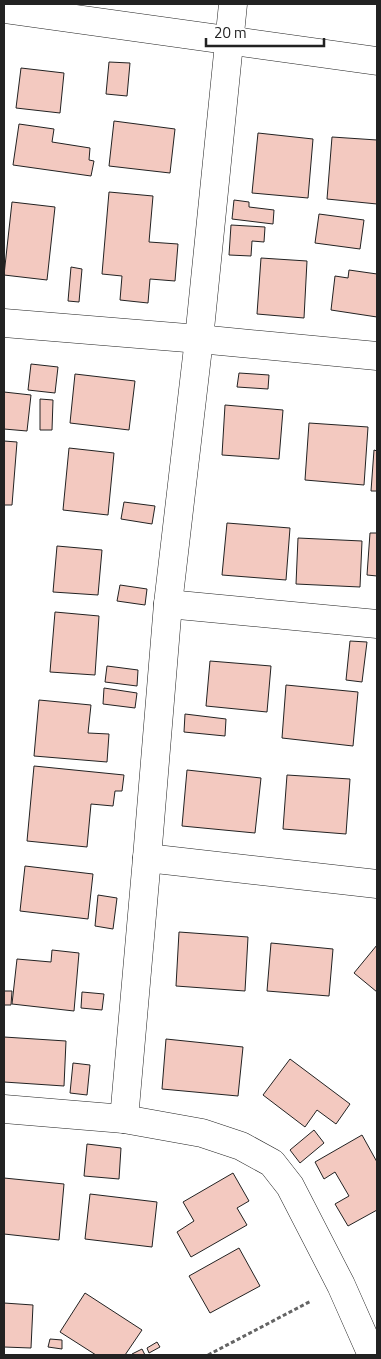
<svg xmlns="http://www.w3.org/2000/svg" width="381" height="1359" viewBox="0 0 381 1359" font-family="'Titillium Web',sans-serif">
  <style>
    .building { fill: #f3c9c0; stroke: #222 }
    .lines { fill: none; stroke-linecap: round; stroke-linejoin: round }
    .street-casing { stroke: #222; stroke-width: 29 }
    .secondary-casing { stroke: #222; stroke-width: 29 }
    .path { stroke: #646464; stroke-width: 3; stroke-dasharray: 4 2.5; stroke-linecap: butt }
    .street { stroke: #fff; stroke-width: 28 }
    .secondary { stroke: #fff; stroke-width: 28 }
  </style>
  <rect width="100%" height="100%" fill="#fff"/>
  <g class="building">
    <polygon points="109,62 130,63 127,96 106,94"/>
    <polygon points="21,68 64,73 60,113 16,108"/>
    <polygon points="114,121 175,129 170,173 109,166"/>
    <polygon points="19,124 54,129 52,142 90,148 89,160 94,161 91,176 13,165"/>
    <polygon points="258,133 313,139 308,198 252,193"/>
    <polygon points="332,137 377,140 377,204 327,199"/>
    <polygon points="109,192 153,196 149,242 178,244 175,281 150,279 148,303 120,300 122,276 102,274"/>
    <polygon points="234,200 249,202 249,207 274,210 273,224 232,219"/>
    <polygon points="12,202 55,207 47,280 4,275"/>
    <polygon points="319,214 364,220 360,249 315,243"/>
    <polygon points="231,225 265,227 264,242 252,241 251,256 229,255"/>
    <polygon points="261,258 307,261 304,318 257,314"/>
    <polygon points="71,267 82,269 79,302 68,301"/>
    <polygon points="349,270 377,274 377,317 331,310 335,276 348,278"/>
    <polygon points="31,364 58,367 55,393 28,390"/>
    <polygon points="239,373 269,375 268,389 237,387"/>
    <polygon points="75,374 135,381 129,430 70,423"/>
    <polygon points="4,392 31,395 27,431 4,429"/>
    <polygon points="40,399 53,400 52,430 40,430"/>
    <polygon points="225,405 283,410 279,459 222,455"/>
    <polygon points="309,423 368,427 364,485 305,480"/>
    <polygon points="4,441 17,442 12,505 4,505"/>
    <polygon points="69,448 114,453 108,515 63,510"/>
    <polygon points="374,450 377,451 377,491 371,491"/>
    <polygon points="124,502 155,506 152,524 121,519"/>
    <polygon points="227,523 290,528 286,580 222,575"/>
    <polygon points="370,533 377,533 377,576 367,575"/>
    <polygon points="298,538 362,541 360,587 296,584"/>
    <polygon points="57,546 102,550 98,595 53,592"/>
    <polygon points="120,585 147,589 145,605 117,601"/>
    <polygon points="55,612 99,616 95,675 50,672"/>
    <polygon points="350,641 367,642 362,682 346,680"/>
    <polygon points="210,661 271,666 267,712 206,706"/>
    <polygon points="107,666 138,670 137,686 105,682"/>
    <polygon points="286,685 358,692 353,746 282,738"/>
    <polygon points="104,688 137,693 135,708 103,704"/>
    <polygon points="39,700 91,705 88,733 109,734 107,762 34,756"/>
    <polygon points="185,714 226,719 225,736 184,732"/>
    <polygon points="34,766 124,775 122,791 115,791 113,806 91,804 87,847 27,841"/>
    <polygon points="187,770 261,778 255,833 182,826"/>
    <polygon points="287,775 350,779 346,834 283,829"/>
    <polygon points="25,866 93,874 88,919 20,911"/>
    <polygon points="98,895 117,898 113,929 95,926"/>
    <polygon points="179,932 248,937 245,991 176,986"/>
    <polygon points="271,943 333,949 329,996 267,991"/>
    <polygon points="377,945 377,992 354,973"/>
    <polygon points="52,950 79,953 74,1011 12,1004 17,959 51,962"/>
    <polygon points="4,991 12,991 11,1005 4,1005"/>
    <polygon points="82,992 104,994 102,1010 81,1008"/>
    <polygon points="4,1037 66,1041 64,1086 4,1082"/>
    <polygon points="166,1039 243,1047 238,1096 162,1089"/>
    <polygon points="290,1059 350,1104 336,1124 317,1110 305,1127 263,1095"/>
    <polygon points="73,1063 90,1065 87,1095 70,1093"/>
    <polygon points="314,1130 324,1143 300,1163 290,1150"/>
    <polygon points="362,1135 377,1162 377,1210 348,1226 335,1204 349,1196 335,1172 324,1179 315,1162"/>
    <polygon points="87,1144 121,1148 119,1179 84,1176"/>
    <polygon points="233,1173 249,1201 237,1208 247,1225 191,1257 177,1232 194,1221 183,1202"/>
    <polygon points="4,1178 64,1184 59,1240 4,1234"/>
    <polygon points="90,1194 157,1202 152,1247 85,1239"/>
    <polygon points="239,1248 260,1286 210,1313 189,1276"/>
    <polygon points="85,1293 142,1330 125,1355 96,1355 60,1332"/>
    <polygon points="4,1303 33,1305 31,1348 4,1347"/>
    <polygon points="50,1339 62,1340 62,1349 48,1347"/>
    <polygon points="157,1342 160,1347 149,1353 147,1348"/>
    <polygon points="142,1349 145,1355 133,1355 132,1354"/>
  </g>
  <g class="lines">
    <g class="street-casing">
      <g id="street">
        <polyline points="4,323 199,339 377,356"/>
        <polyline points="168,604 377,624"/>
        <polyline points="147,858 377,884"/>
        <polyline points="4,1109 124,1119 202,1133 241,1146 272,1163 290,1186 341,1285 372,1355"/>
        <polyline points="124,1119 147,858 168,604 199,339 233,4"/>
      </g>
    </g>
    <g class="secondary-casing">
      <polyline id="secondary" points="4,9 377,61"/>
    </g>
    <polyline class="path" points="208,1355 311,1301"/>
    <use href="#street" class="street"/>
    <use href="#secondary" class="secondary"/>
  </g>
  <rect width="381" height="1359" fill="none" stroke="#222222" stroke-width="10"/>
  <path d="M206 38v8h118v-8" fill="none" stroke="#222222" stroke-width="2.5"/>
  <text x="214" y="38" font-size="15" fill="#222222" stroke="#ffffff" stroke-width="4" paint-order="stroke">20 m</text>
</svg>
